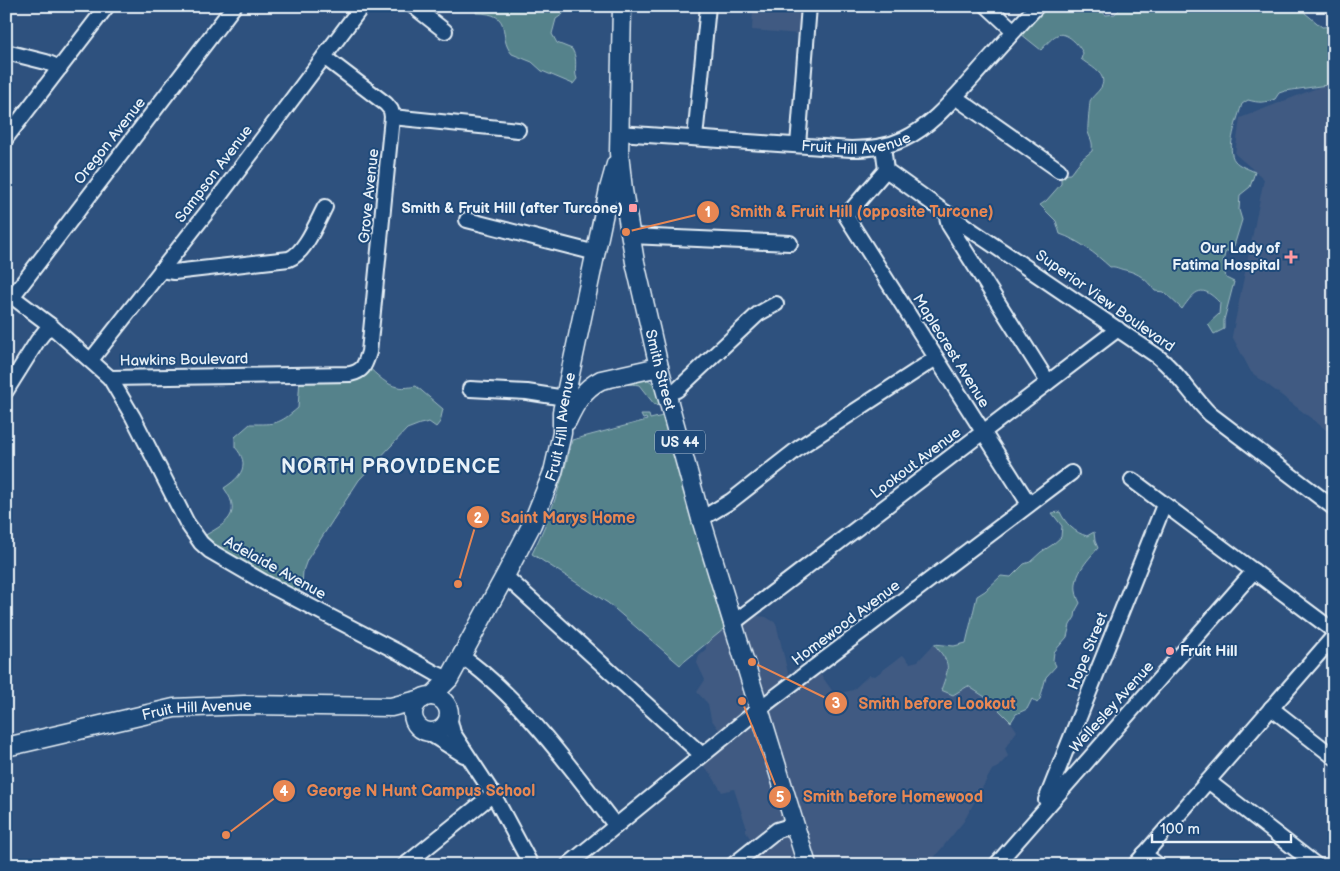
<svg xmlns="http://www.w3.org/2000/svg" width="1340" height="871" viewBox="0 0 1340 871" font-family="'Balsamiq Sans',sans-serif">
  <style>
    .built { fill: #3f5a82 }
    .green { fill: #54828b; stroke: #9ebac2 }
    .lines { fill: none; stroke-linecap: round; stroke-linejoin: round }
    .minor-casing { stroke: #e8f1f8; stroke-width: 18 }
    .major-casing { stroke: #e8f1f8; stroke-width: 21 }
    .minor { stroke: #1f4a7a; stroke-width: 14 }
    .major { stroke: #1f4a7a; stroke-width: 18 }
    .poi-dot { fill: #ff9aa2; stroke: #1f4a7a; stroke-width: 2 }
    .labels { text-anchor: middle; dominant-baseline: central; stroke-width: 4; stroke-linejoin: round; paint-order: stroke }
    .shield { fill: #1f4a7a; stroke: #acbfd2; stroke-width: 1 }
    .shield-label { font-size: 14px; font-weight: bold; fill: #e8f1f8 }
    .street-label { font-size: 15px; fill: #e8f1f8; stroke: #1f4a7a }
    .poi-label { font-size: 15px; font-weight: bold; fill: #e8f1f8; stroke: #1f4a7a; text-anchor: end }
    .district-label { font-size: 20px; font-weight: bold; letter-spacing: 1px; fill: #e8f1f8; stroke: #1f4a7a }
    .leader { fill: none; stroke: #e88753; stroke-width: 2 }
    .callout-dot { fill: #e88753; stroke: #1f4a7a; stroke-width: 2 }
    .mark-label { font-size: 15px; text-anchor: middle; font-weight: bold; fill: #fff }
    .callout-label { font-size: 16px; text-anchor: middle; font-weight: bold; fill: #e88753; stroke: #1f4a7a; stroke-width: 4; stroke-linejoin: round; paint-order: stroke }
  </style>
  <rect width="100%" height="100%" fill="#2e517e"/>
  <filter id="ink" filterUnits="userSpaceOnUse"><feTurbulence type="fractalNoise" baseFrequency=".02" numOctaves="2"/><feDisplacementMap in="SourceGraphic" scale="10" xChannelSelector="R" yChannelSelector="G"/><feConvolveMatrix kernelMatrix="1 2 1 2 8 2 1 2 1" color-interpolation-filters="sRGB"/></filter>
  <g filter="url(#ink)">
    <g class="built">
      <polygon points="712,6 801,6 798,34 752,30 753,9"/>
      <polygon points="1334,84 1334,436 1251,372 1232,336 1264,179 1235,154 1240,118 1322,86"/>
      <polygon points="744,614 766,617 776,623 789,677 779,692 816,668 836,696 840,693 853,690 869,675 875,676 903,655 910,663 918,661 934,644 945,658 953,695 968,686 988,699 1011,722 1017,731 1005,748 1008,756 998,767 992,770 964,821 928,865 737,865 756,848 746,832 746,826 734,789 722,792 711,774 697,760 722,734 711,719 708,704 697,692 705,680 697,663 699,655 706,649 705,639 709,633 731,625"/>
    </g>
    <g class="green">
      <path d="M477,6H562L563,14L556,19L552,34L557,43L572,49C579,61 573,69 577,79L573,84L542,71L532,62L512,54C496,36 516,13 476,13Z"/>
      <path d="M1037,6L1095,7L1106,15L1115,14L1123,6H1303L1305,13L1322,27L1334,26V84L1285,91L1279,93L1275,99C1264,103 1259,103 1248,100L1242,104C1238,117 1225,150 1235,161C1239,166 1249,169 1255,172L1250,187L1240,195L1239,210L1242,220L1234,246L1225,253L1223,263L1226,278L1234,282L1224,320V329L1214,334L1208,324L1219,314L1220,303C1202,284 1196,289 1182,309L1164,292L1155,291C1146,279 1139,273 1125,270C1119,269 1116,266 1110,267C1096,254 1078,240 1060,234L1056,221L1040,205L1046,201L1061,184V175L1070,174L1082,159L1092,151C1093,141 1091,141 1088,132C1087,130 1090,103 1090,101C1094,93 1106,88 1102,77C1099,70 1087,64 1081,59L1083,53C1079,45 1067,31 1057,35C1051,38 1045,46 1041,50L1016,30Z"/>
      <path d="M365,364C383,380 391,392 416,386L443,409L440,422L436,427L429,422L420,424L407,429L359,480L307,560L303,571L302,586L293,601L197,540C220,526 246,518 224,488C241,477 251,465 235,447V437L250,424C276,424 278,425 298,408L300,378Z"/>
      <path d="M644,377L654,384L661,407L654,404L639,385C630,383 622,386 613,385Z"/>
      <path d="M641,415H649L650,419L663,416L724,629L680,665L608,603L532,554C550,517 563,480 572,440L647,420L646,418L643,419Z"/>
      <path d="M1060,512C1065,523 1075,533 1087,536L1094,532L1095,541L1098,548C1084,564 1068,580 1080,603L1076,610L1075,617L1070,625L1067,637L1054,652L1053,660L1056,666L1046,677L1040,699L1037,703L1032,699L1027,709L1016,714L1011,722L988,699L968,686L953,695L941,690C950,665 951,665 934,644L954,646L966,643L977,596L985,591L1001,576L1011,577L1024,564L1030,562L1041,552L1052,545L1061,537L1062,526L1052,513Z"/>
    </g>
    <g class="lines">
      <g class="minor-casing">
        <g id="minor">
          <polyline points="413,6 445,31"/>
          <polyline points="987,6 1014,31"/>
          <polyline points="6,52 46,62 60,68"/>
          <polyline points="955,97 1059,170"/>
          <polyline points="392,117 518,130"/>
          <path id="s1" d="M619,133L851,149C869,149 887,147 904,139C932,126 954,98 975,75C995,52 1016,29 1037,6"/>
          <polyline points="6,138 107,6"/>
          <polyline points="695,138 708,6"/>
          <polyline points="798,145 809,6"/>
          <path d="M883,146L886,170L946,213L1157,356C1178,372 1191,395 1210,414L1334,508"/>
          <polyline points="886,170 846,216 1029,504"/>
          <polyline points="946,213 949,225 1048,382"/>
          <polyline points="467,220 596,253"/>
          <polyline points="630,236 790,243"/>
          <path d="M161,270L174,272L289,259C305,253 317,222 325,207"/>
          <path d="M6,292L50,325L110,378L350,374C364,371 365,364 369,352L392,117L391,110L386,104L324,57"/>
          <polyline points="12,297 234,6"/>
          <polyline points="91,360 218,198 362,6"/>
          <polyline points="110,378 133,417 187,523 201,543 210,551 267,584 398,652 435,673 449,679"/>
          <polyline points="470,389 527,392 565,398"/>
          <polyline points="6,391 38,340 50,325"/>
          <polyline points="666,394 677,390 758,314 776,304"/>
          <polyline points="1132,480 1334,631"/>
          <polyline points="701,519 731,501 800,447 936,358"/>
          <polyline points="505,576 702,755"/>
          <polyline points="733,623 1118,329"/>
          <path d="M461,656C520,696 572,770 616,826"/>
          <polyline points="1271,708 1334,757"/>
          <polyline points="449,717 453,733 493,794 531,865"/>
          <polyline points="424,730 464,755"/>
          <polyline points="1208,781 1316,865"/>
          <polyline points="1046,800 1164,505"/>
          <polyline points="1144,854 1158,865"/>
          <polyline points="405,865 493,794"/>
          <polyline points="568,865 759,709 1071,473"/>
          <polyline points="733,865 777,830 794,825"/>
          <polyline points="996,865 1254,571"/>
          <polyline points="1135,865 1334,636"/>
        </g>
      </g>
      <g class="major-casing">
        <g id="major">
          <path id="s2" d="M622,6L619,153L623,190L635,262L659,367L701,519L807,865"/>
          <path d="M567,421C575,404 583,389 601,380L659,367"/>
          <path id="s3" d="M432,696L449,679L505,576L532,524L553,472L562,433V412L565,398L609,189L616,164"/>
          <circle cx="431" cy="714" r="18"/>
          <path id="s4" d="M6,747L174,708L244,705L391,707L422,699"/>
        </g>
      </g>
      <use href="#minor" class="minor"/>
      <use href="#major" class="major"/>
    </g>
  </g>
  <g class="poi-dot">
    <rect x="628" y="203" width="10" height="10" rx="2.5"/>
    <path d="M1288.5 249.5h5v5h5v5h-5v5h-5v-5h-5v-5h5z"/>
    <circle cx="1170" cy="651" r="5"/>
  </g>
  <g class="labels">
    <rect class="shield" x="655" y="430.5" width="50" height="23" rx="4"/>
    <g class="shield-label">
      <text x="680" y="442">US 44</text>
    </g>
    <g class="street-label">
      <text stroke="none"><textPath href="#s1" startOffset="238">Fruit Hill Avenue</textPath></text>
      <text transform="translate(110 141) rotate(-52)">Oregon Avenue</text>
      <text transform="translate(214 174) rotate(-53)">Sampson Avenue</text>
      <text transform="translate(369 196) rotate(-84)">Grove Avenue</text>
      <text transform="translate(1105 301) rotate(35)">Superior View Boulevard</text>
      <text transform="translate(951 351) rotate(58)">Maplecrest Avenue</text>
      <text transform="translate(184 360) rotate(-1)">Hawkins Boulevard</text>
      <text stroke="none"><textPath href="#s2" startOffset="368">Smith Street</textPath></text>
      <text stroke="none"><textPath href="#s3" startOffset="302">Fruit Hill Avenue</textPath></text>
      <text transform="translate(916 463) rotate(-37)">Lookout Avenue</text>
      <text transform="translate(275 568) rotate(29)">Adelaide Avenue</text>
      <text transform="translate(846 623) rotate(-37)">Homewood Avenue</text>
      <text transform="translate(1088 651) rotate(-68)">Hope Street</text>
      <text transform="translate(1112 707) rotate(-48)">Wellesley Avenue</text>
      <text stroke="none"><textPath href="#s4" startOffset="195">Fruit Hill Avenue</textPath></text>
    </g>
    <g class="poi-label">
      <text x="623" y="208">Smith &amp; Fruit Hill (after Turcone)</text>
      <text x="1280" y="248">Our Lady of<tspan x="1280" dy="17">Fatima Hospital</tspan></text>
      <text x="1180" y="651" text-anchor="start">Fruit Hill</text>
    </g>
    <g class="district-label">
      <text x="391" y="467">NORTH PROVIDENCE</text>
    </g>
  </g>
  <path class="leader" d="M626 232L708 212M458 584L478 517M752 662L836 703M226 835L284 791M742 701L780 797"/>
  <g class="callout-dot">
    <circle cx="626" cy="232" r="5"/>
    <circle cx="458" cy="584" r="5"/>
    <circle cx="752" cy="662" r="5"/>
    <circle cx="226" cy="835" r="5"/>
    <circle cx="742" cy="701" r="5"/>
    <circle cx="708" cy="212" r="12"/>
    <circle cx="478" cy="517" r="12"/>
    <circle cx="836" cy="703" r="12"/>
    <circle cx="284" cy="791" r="12"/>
    <circle cx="780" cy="797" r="12"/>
  </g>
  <g class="mark-label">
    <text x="708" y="217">1</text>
    <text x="478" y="523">2</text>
    <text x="836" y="708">3</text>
    <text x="284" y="796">4</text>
    <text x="780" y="802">5</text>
  </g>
  <g class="callout-label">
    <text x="862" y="217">Smith &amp; Fruit Hill (opposite Turcone)</text>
    <text x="568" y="523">Saint Marys Home</text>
    <text x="937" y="709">Smith before Lookout</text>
    <text x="421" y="796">George N Hunt Campus School</text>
    <text x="893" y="802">Smith before Homewood</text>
  </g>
  <rect width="1340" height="871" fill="none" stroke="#1f4a7a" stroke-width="25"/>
  <rect x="12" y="12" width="1315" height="846" fill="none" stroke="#e8f1f8" stroke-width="2" filter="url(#ink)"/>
  <path d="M1152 834v8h139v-8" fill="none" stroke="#e8f1f8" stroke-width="2.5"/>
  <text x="1160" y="834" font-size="15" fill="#e8f1f8" stroke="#1f4a7a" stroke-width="4" paint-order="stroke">100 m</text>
</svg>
